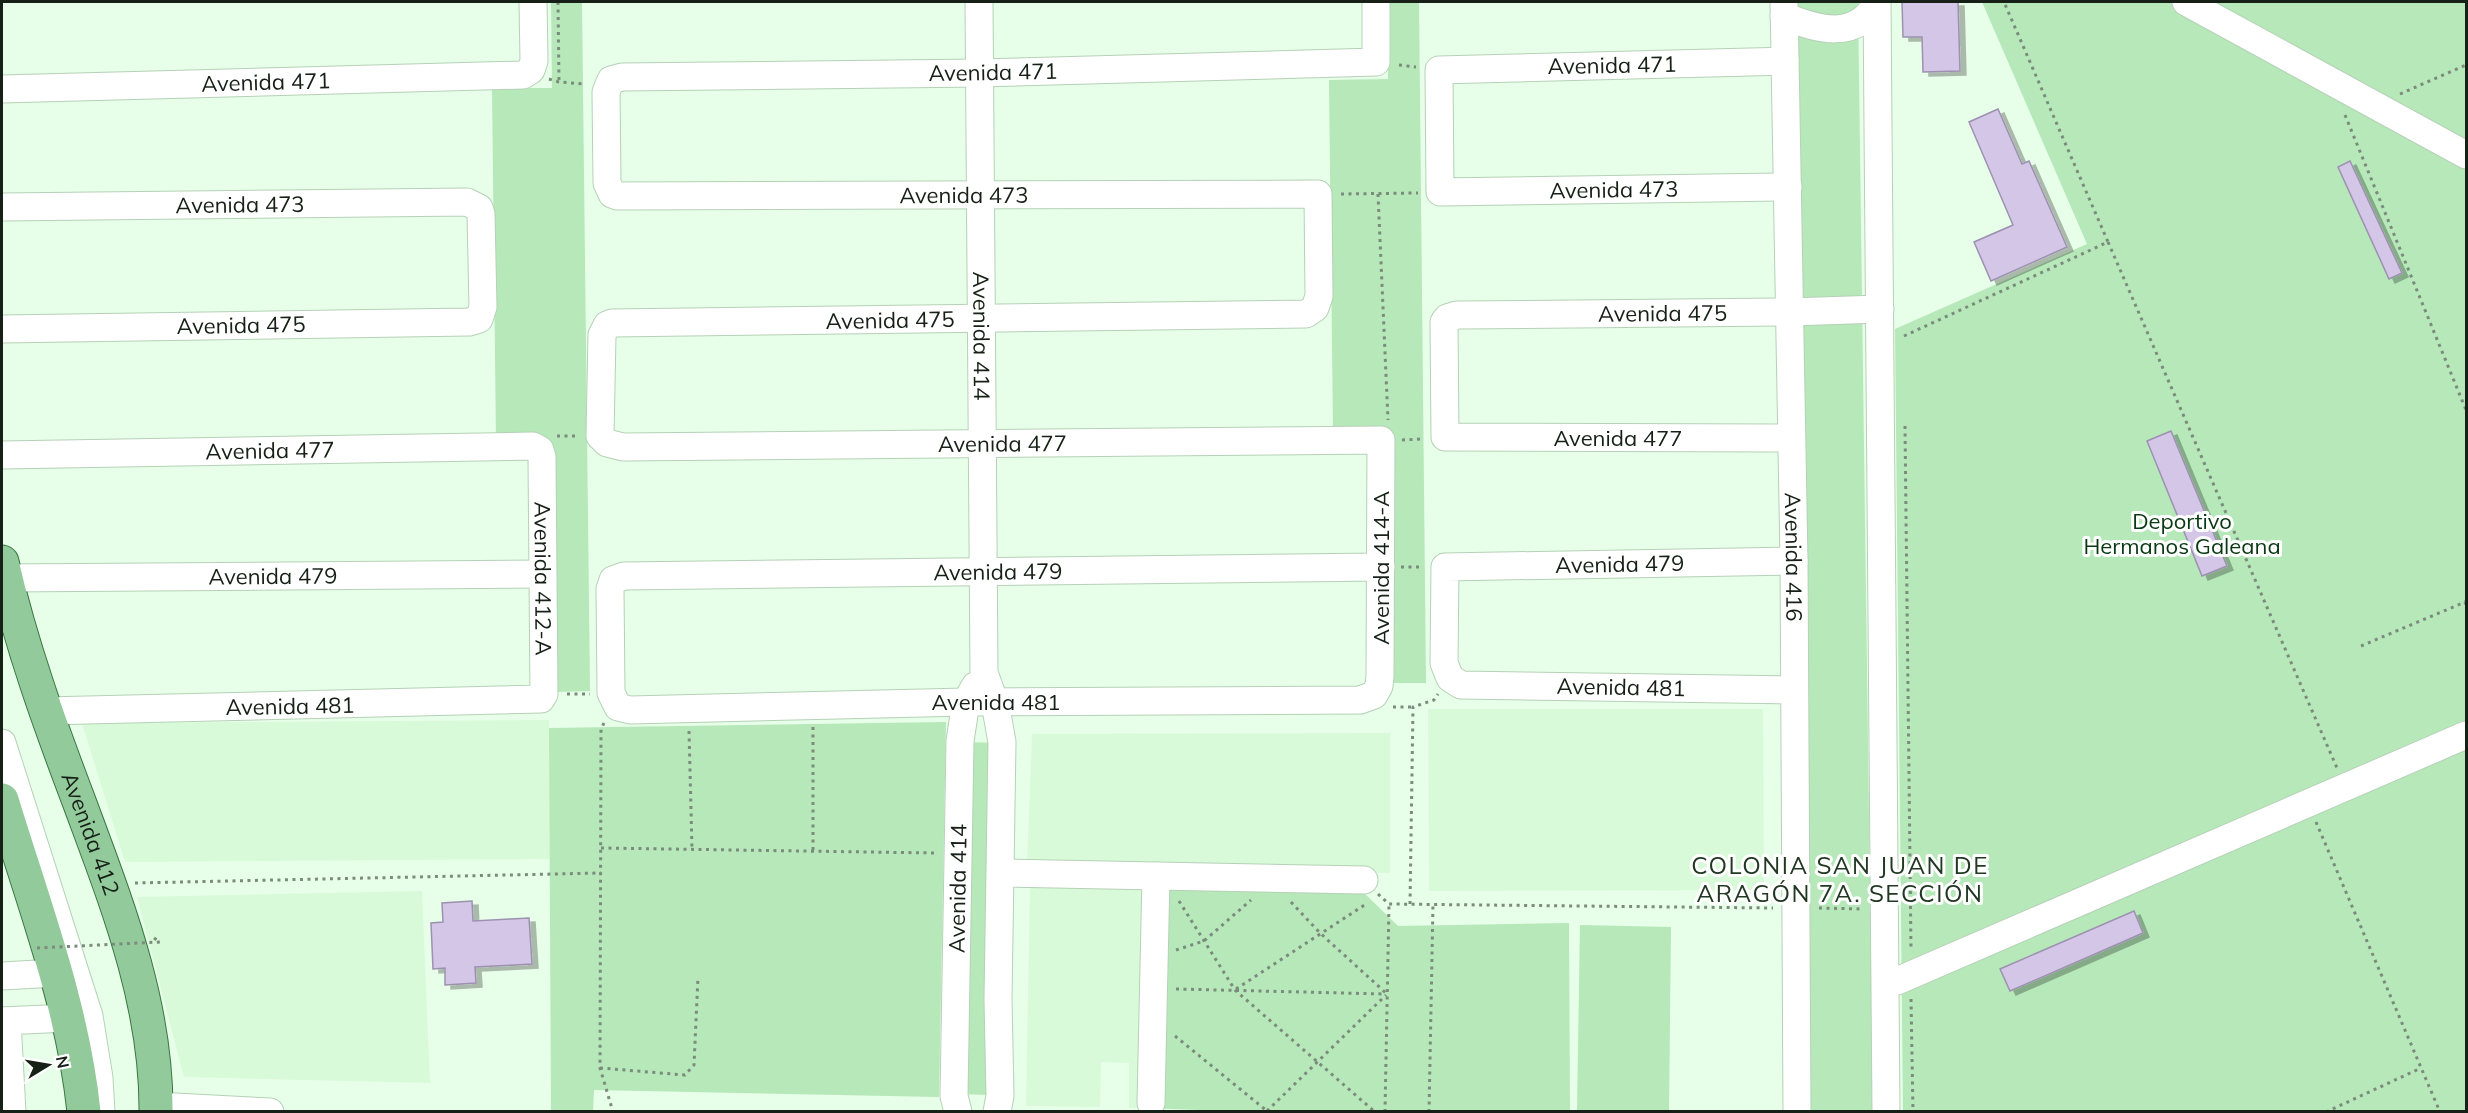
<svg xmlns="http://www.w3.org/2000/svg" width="2468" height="1113" viewBox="0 0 2468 1113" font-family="Mulish,sans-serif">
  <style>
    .built { fill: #d8fad9 }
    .green { fill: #b6e8b9 }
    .building { fill: #d3c6e7; stroke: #9d91b0; stroke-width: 1.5; filter: url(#shadow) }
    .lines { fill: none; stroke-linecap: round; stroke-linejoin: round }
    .minor-casing { stroke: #b6d1b7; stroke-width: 29 }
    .major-casing { stroke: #387741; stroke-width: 35 }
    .path { stroke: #7b8b7c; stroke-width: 3; stroke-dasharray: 3 4.5; stroke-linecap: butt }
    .minor { stroke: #fff; stroke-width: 27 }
    .major { stroke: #93ca9b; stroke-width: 33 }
    .path-bridge { stroke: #7b8b7c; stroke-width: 3; stroke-dasharray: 3 4.5; stroke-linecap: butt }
    .labels { text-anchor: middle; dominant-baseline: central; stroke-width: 6; stroke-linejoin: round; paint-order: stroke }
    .street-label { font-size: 22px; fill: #162016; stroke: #fff }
    .park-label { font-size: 22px; fill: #083912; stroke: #fff }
    .neighbourhood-label { font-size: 24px; letter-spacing: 1.5px; fill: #213823; stroke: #fff }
  </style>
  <defs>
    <filter id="shadow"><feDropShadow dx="6" dy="4" stdDeviation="0" flood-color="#0004"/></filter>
  </defs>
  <rect width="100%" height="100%" fill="#e7fee8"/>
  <g class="built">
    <polygon points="1428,709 1763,709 1764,890 1429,891"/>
    <polygon points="549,720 550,859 125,862 82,723"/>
    <polygon points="1390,733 1390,873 1027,866 1032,734"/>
    <polygon points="1030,886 1147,888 1143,1108 1129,1108 1129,1063 1101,1062 1100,1107 1026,1106"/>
    <polygon points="422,891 430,1083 184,1077 137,897"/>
  </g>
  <g class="green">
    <polygon points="551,2 582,2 590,691 553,692 550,440 496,441 492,88 552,88"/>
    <polygon points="1388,2 1419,2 1426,683 1390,683 1387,432 1333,432 1329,80 1388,79"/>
    <polygon points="1792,2 1858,2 1873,1111 1804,1111"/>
    <polygon points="1982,2 2466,2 2466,1111 1903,1111 1895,329 2087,244"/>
    <polygon points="946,722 939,1097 594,1090 593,1111 551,1111 549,728"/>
    <polygon points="964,742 1001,743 988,1095 957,1094"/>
    <polygon points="1147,888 1361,890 1398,926 1569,923 1570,1111 1257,1112 1143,1108"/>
    <polygon points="1580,925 1671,927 1669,1111 1577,1111"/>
  </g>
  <g class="building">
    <polygon points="1902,2 1958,2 1960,71 1923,72 1922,37 1903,37"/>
    <polygon points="1998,109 2022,164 2029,161 2067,247 1991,281 1974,242 2013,225 1969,122"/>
    <polygon points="2350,161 2402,273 2389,279 2338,167"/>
    <polygon points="2171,431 2227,566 2202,576 2147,441"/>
    <polygon points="472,901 473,921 529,918 532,964 475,967 476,983 445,985 445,968 433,969 431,923 443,922 442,903"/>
    <polygon points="2134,911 2143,933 2010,991 2000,969"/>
  </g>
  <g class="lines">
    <g class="minor-casing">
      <g id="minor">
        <path id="s1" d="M979,2L984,673L995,703L1002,742L998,999L1000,1096L997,1112"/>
        <path id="s2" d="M1376,2V62L980,73L622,77L611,80L606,92L607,183L612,194L617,196L1318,194L1319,296L1315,308L1306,314L612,323L607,325L602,335L600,436L607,443L623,447L1381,440L1380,676L1379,686L1374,695L1360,700L966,702L630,710L618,707L611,693L610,589L613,580L624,576L1381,567"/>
        <path id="s3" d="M1784,2L1794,561L1797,1112"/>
        <polyline points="1877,2 1886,1112"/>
        <polyline points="2186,2 2466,155"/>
        <path d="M1784,16C1818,30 1857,41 1877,2"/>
        <path id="s4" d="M1785,61L1439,70L1440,192L1788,187"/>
        <path id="s5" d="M2,89L523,75L531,70L534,61L533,2"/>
        <path id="s6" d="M2,207L467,202L479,208L481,214L483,307L479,319L469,322L2,329"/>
        <path id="s7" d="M1790,438L1445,437L1444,322L1447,318L1457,315L1790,312L1880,309"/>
        <path id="s8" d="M2,455L533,446L540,450L542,457L544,694L541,699L45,711"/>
        <path id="s9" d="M5,578L542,574"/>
        <path id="s10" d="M1794,690L1461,685L1450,678L1444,663L1445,567L1794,561"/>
        <polyline points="2,743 89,1016 99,1078 101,1112"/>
        <polyline points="1001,873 1364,880"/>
        <polyline points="2,976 56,973"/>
        <polyline points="1897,981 2466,735"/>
        <polyline points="2,1021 68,1018"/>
        <polyline points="7,1021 12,1112"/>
        <polyline points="1151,1103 1156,876"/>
        <polyline points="156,1106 270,1112"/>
        <path id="s11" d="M958,1112L954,1096L960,741L966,702L975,686"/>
      </g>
    </g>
    <g class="major-casing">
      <g id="major">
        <path id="s12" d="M2,562C21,645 50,725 80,804C117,904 157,1004 156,1112"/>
        <path d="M2,800C33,902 73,1005 84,1112"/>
      </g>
    </g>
    <g class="path">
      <polyline points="558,2 559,82"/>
      <polyline points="1399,65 1416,67"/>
      <polyline points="549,79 559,82 584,84"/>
      <polyline points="2400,94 2466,65"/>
      <polyline points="2345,115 2466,410"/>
      <polyline points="1341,194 1418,193"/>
      <polyline points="1378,194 1388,420"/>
      <polyline points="2108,242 2337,768"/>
      <polyline points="1904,336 2108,242 2004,2"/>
      <polyline points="1905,426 1911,951"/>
      <polyline points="557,436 578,436"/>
      <polyline points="1402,440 1422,439"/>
      <polyline points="1401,567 1422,567"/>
      <polyline points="2361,646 2465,602 2466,606"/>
      <polyline points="567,694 590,694"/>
      <polyline points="1393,707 1413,707"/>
      <polyline points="604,723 601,729 600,1068 613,1112"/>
      <polyline points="813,727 813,851"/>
      <polyline points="689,731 692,849"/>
      <polyline points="2316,822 2440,1112"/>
      <polyline points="601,848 935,853"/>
      <polyline points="135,883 601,873"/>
      <polyline points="1378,894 1389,904 1773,908"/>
      <polyline points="1179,901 1235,990 1375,1112"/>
      <polyline points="1291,902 1320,933 1387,994"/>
      <polyline points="1410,904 1413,707 1434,700 1438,694"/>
      <polyline points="1819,908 1863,909"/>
      <polyline points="154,938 160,942"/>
      <polyline points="1176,950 1204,941 1251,900"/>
      <polyline points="1176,989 1385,994"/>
      <polyline points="1236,989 1366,904"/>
      <polyline points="1911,999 1913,1112"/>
      <polyline points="1175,1036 1267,1111"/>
      <polyline points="600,1068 685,1075 694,1065 698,977"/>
      <polyline points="1267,1111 1386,995"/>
      <polyline points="1385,1112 1389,904"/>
      <polyline points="1429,1112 1433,904"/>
      <polyline points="2326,1112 2421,1068"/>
    </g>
    <use href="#minor" class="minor"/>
    <use href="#major" class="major"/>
    <polyline class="path-bridge" points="37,948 160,942"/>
  </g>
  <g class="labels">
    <g class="street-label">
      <text transform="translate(1612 65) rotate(-1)">Avenida 471</text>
      <text transform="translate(993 72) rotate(-1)">Avenida 471</text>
      <text stroke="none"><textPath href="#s5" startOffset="264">Avenida 471</textPath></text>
      <text stroke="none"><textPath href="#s4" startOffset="642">Avenida 473</textPath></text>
      <text stroke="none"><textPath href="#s2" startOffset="1294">Avenida 473</textPath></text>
      <text stroke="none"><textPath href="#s6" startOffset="238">Avenida 473</textPath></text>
      <text stroke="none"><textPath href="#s7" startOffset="681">Avenida 475</textPath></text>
      <text transform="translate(890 320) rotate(-1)">Avenida 475</text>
      <text transform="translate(241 325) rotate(-1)">Avenida 475</text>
      <text stroke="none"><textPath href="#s1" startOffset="334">Avenida 414</textPath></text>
      <text x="1618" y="438">Avenida 477</text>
      <text stroke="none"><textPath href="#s2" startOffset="2991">Avenida 477</textPath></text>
      <text stroke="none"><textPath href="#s8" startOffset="268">Avenida 477</textPath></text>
      <text stroke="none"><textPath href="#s3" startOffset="555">Avenida 416</textPath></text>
      <text stroke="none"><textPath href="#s10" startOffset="633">Avenida 479</textPath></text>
      <text transform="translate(1381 568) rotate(-90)">Avenida 414-A</text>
      <text stroke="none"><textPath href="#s2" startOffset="4898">Avenida 479</textPath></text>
      <text stroke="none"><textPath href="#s9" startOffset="268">Avenida 479</textPath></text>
      <text stroke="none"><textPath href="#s8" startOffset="668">Avenida 412-A</textPath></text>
      <text transform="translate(1621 687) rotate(1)">Avenida 481</text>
      <text x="996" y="702">Avenida 481</text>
      <text transform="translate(290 706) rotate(-1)">Avenida 481</text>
      <text stroke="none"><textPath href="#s12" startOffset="286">Avenida 412</textPath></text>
      <text stroke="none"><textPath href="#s11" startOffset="224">Avenida 414</textPath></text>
    </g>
    <g class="park-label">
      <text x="2182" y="521">Deportivo<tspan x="2182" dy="25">Hermanos Galeana</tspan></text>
    </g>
    <g class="neighbourhood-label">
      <text x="1840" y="865">COLONIA SAN JUAN DE<tspan x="1840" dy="28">ARAGÓN 7A. SECCIÓN</tspan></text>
    </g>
  </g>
  <rect width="2468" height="1113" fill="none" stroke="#162016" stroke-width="6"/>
  <g transform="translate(48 1065) rotate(79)" stroke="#ffffff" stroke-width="4.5" paint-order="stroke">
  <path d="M0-4.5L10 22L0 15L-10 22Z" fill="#162016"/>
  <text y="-9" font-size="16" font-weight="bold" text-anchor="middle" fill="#162016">N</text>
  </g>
</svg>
